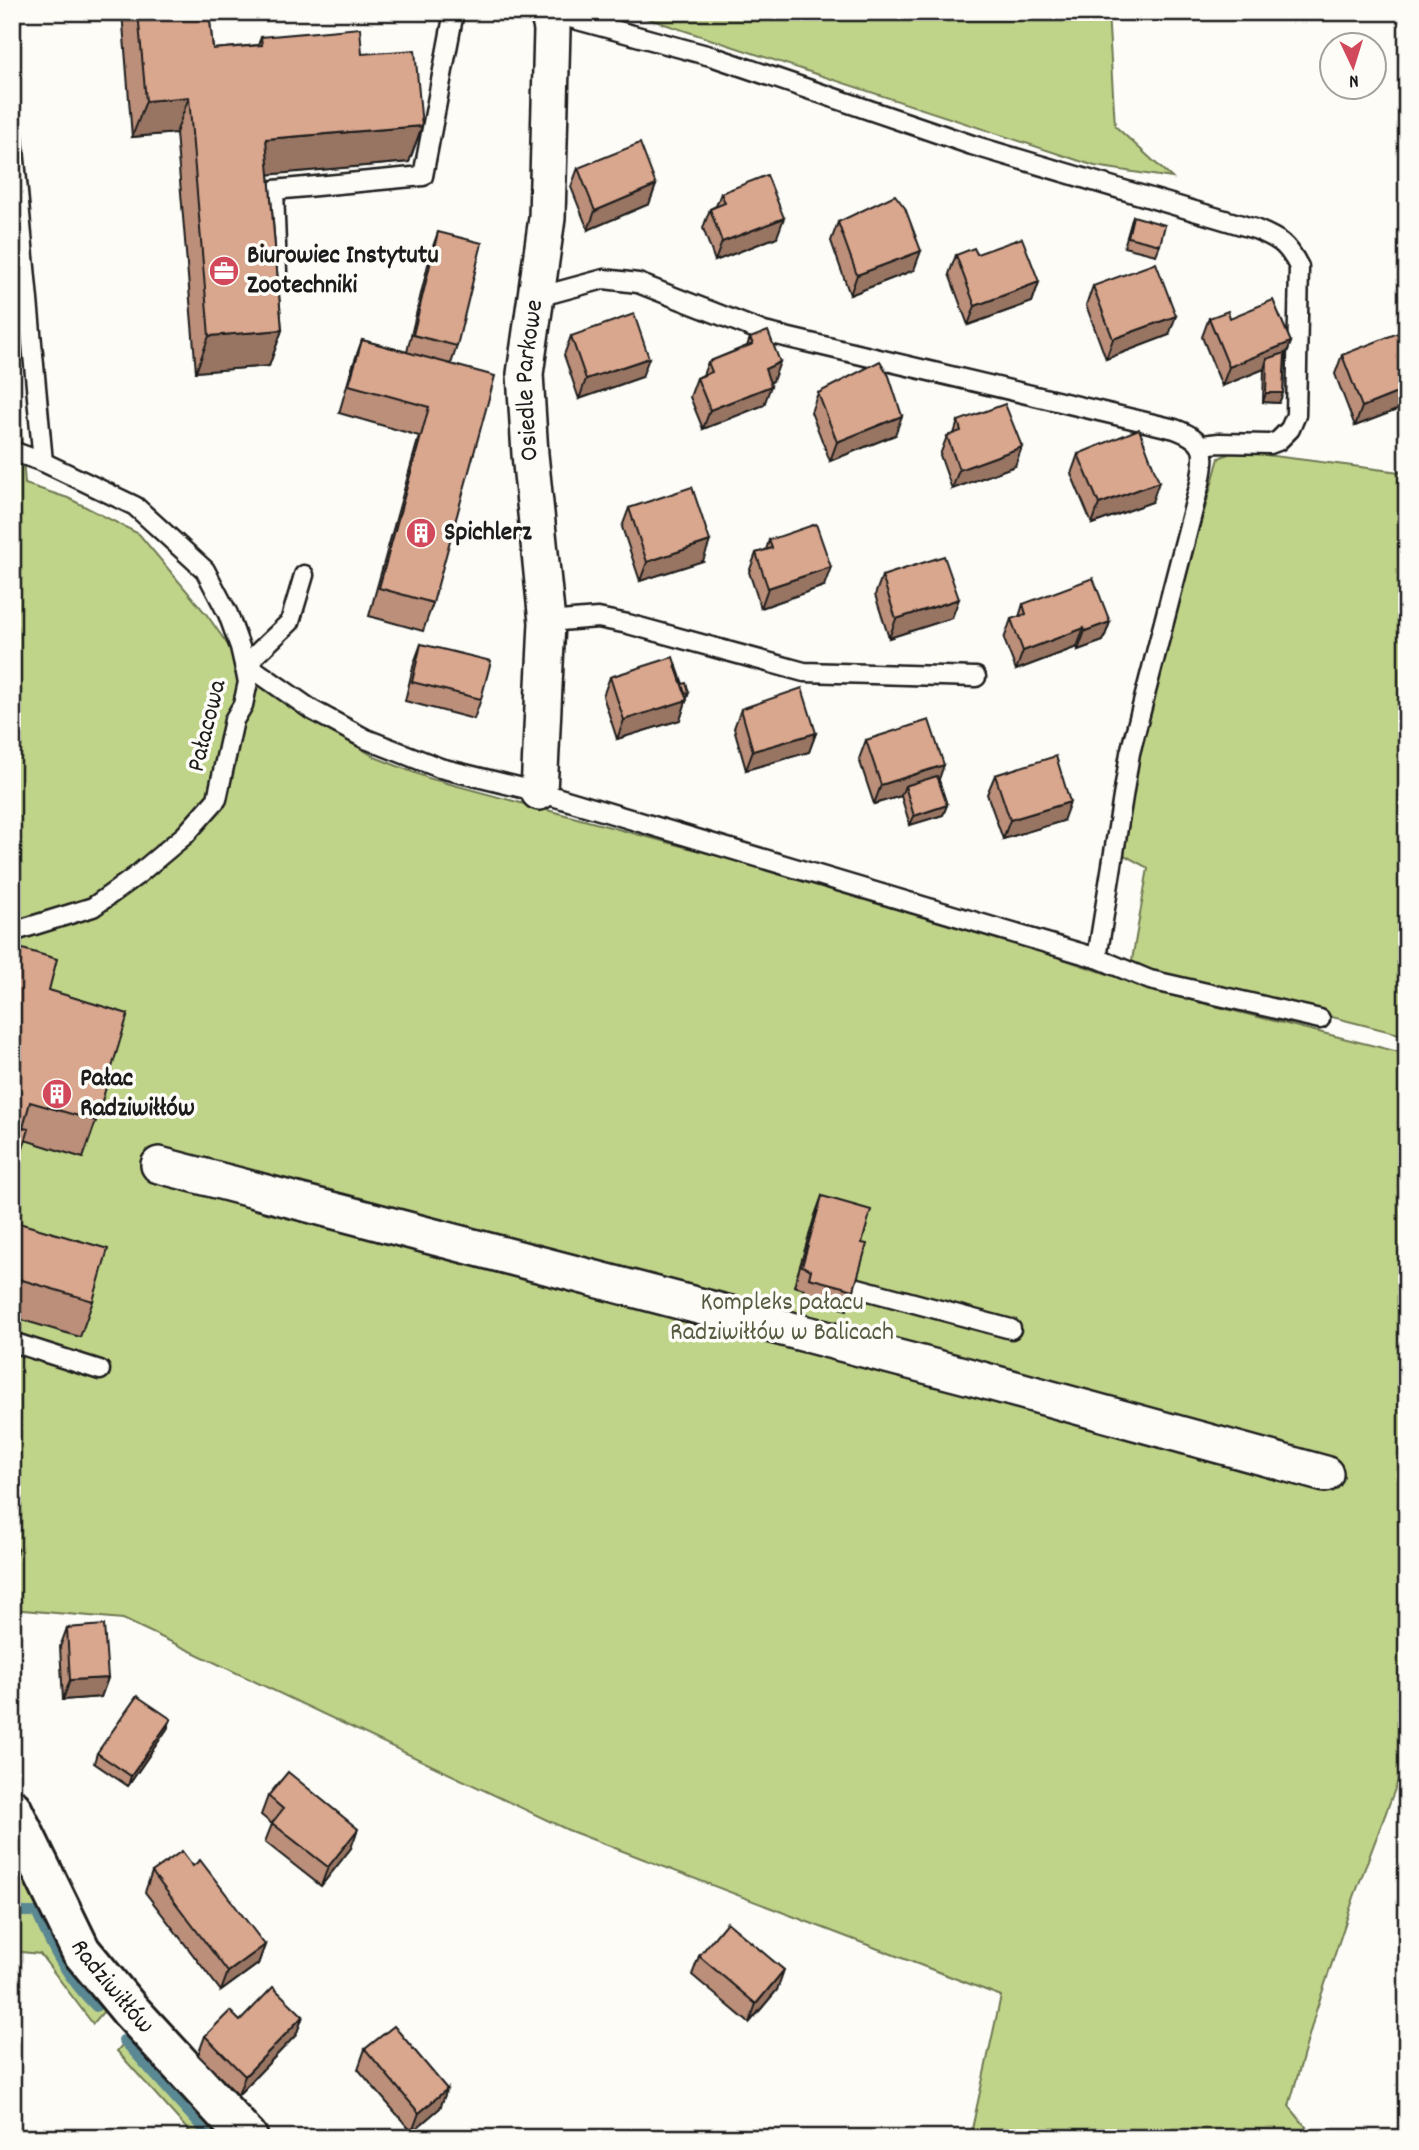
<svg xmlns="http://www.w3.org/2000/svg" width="1419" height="2150" viewBox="0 0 1419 2150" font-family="Dekko,sans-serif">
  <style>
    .green { fill: #c0d489; stroke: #6e7852; stroke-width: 2 }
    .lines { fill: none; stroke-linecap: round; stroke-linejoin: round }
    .stream { stroke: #5a8893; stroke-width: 10 }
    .lane-casing { stroke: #1c1c1c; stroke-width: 23 }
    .street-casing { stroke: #1c1c1c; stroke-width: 40 }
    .secondary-casing { stroke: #1c1c1c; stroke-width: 44 }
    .lane { stroke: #fdfcf7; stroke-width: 18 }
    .street { stroke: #fdfcf7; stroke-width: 35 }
    .secondary { stroke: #fdfcf7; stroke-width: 38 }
    .wall { fill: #bb8f7a; stroke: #1c1c1c; stroke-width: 2 }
    .shaded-wall { fill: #987463; stroke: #1c1c1c; stroke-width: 2 }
    .building { fill: #d9a68e; stroke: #1c1c1c; stroke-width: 2 }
    .labels { text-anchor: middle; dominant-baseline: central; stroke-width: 7; stroke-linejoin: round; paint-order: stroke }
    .poi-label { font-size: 26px; font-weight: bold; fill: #1c1c1c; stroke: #fdfcf7; text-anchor: start }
    .street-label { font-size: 26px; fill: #1c1c1c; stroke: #fdfcf7 }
    .park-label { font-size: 26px; fill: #555c42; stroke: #fdfcf7 }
  </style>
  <rect width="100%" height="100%" fill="#fdfcf7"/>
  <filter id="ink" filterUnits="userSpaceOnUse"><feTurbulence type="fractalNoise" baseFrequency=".0143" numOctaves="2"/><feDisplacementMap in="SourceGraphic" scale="14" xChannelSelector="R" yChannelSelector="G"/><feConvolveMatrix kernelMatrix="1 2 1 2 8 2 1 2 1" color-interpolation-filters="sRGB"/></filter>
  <g filter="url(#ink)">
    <g class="green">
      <polygon points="628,12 1108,12 1115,126 1172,178 1095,166"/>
      <polygon points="12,315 25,484 68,498 139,534 207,615 244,668 305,716 377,758 428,778 904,906 1170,995 1407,1054 1407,1732 1399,1778 1354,1897 1316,2011 1289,2106 1315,2138 970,2138 1001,1996 568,1830 123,1619 12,1609"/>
      <polygon points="1235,451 1407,473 1407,1036 1131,966 1148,868 1124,855 1143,731 1219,458"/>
      <polygon points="12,1880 32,1884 110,2004 93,2024 40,1954 12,1951"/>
      <polygon points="132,2033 227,2138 195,2138 117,2051"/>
    </g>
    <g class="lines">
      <g class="stream">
        <path d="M12,1912H36C52,1950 67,1978 96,2007"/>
        <polyline points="123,2040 211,2138"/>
      </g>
      <g class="lane-casing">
        <g id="lane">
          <path d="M548,12L714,57L972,145L1255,229C1279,239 1287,243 1299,267L1296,415L1290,429L1278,441L1270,444L1219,443L1202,445"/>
          <polyline points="12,127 43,462"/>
          <polyline points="277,272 274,190 423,176 454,12"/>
          <path d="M534,298L604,279L638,283L764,332L1175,429C1207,441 1206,451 1200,483L1130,753L1097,958"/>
          <polyline points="12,451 43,462 135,506 205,570 228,614 240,647 248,682 243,705 234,720 217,799 185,835 136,876 93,907 12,932"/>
          <polyline points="304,575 290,622 246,664 312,710 366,739 440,768 539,792 1097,958 1150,980 1320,1019"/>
          <polyline points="547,622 598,618 628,624 804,672 976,677"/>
          <polyline points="854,1287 1011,1329"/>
          <polyline points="12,1342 100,1370"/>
        </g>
      </g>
      <g class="street-casing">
        <g id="street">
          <path id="s1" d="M539,792L547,622L530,454L525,374L547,218L552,29L548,12"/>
          <polyline points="159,1165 971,1377 1325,1474"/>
        </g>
      </g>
      <g class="secondary-casing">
        <g id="secondary">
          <path id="s2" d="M12,1809L81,1951L129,2009L248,2138"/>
        </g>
      </g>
      <use href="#lane" class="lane"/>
      <use href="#street" class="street"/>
      <use href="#secondary" class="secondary"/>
    </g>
    <g class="wall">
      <polygon points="122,12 209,12 213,49 258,45 261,37 362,54 422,126 409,162 269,174 282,330 269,366 196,372 176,133 132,137"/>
      <polygon points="578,168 656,185 649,204 588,230 571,187"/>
      <polygon points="721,193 777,237 715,261 703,228 710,209 716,206"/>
      <polygon points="1133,216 1160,245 1156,255 1124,247"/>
      <polygon points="838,222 914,270 850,295 831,241"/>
      <polygon points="438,232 457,346 451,364 433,603 423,631 369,616 419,436 339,413 352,368 362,340 407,352 431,252"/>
      <polygon points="977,254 1039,282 1032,302 968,325 949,274 956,255"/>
      <polygon points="1093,286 1169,335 1106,359 1086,305"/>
      <polygon points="1209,318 1230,318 1291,342 1285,359 1283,393 1279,403 1263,402 1264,369 1222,386 1202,337"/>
      <polygon points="571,336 642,377 579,399 564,355"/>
      <polygon points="750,338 773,381 770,383 764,405 703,429 690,397 697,378 703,375 708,362 747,346"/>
      <polygon points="1407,341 1407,406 1355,426 1335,374 1342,355"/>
      <polygon points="818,393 895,435 830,461 811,412"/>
      <polygon points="958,421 1015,466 952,489 940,455 947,436 954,434"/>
      <polygon points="1078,454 1152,502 1092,524 1071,474"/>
      <polygon points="629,508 703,561 640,581 622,527"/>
      <polygon points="769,540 824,586 761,608 749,572 756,553 766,550"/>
      <polygon points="882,576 952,618 889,638 875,595"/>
      <polygon points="1023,604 1110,622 1103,641 1078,650 1077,647 1016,670 1004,639 1011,619 1019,617"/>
      <polygon points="421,644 481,699 474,719 405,701 414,663"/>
      <polygon points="610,677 683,684 689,692 680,720 617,739 603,696"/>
      <polygon points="741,709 816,733 809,752 746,770 734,728"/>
      <polygon points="866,740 939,780 947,805 943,815 910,825 901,796 874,804 859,759"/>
      <polygon points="995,775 1063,821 1003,839 987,794"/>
      <polygon points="49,990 96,1121 83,1158 25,1140 12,1184"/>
      <polygon points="822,1196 862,1243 854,1290 847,1310 802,1297 804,1289 794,1286 815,1215"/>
      <polygon points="12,1221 93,1301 80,1337 12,1317"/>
      <polygon points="67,1628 108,1678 101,1697 63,1700 60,1647"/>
      <polygon points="167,1729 128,1786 94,1763 97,1753"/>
      <polygon points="268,1796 351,1848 321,1886 265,1842 272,1824 261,1815"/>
      <polygon points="193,1866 265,1945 258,1964 221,1991 145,1892 152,1872"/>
      <polygon points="699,1956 777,1990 749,2023 692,1975"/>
      <polygon points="303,2016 296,2035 238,2095 198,2055 205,2036 240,2021"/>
      <polygon points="365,2049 447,2089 440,2108 412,2132 358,2069"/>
    </g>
    <g class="shaded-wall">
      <polygon points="189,97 176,133 132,137 146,101"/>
      <polygon points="422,126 409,162 253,176 266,139"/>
      <polygon points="656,185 649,204 588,230 595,211"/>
      <polygon points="784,218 777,237 715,261 722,242"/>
      <polygon points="921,251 914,270 850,295 857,275"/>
      <polygon points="1039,282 1032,302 968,325 975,306"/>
      <polygon points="1176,316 1169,335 1106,359 1113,339"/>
      <polygon points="282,330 269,366 196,372 209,336"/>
      <polygon points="1291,342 1283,362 1267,359 1264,369 1222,386 1229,367"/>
      <polygon points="649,358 642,377 579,399 586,379"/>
      <polygon points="780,362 773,381 758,388 765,369"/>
      <polygon points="771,386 764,405 703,429 710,410"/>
      <polygon points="1407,389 1407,406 1355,426 1362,407"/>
      <polygon points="1266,393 1283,393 1279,403 1263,402"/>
      <polygon points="902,416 895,435 830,461 837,442"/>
      <polygon points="1022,447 1015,466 952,489 959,470"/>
      <polygon points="1159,482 1152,502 1092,524 1099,504"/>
      <polygon points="710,541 703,561 640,581 647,562"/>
      <polygon points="831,567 824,586 761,608 768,588"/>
      <polygon points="959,599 952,618 889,638 896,619"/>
      <polygon points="1110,622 1103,641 1078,650 1085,631"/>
      <polygon points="1084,628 1077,647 1016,670 1023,651"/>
      <polygon points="689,692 680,720 617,739 624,720"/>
      <polygon points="816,733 809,752 746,770 753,751"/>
      <polygon points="944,765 937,785 905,786 901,796 874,804 881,785"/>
      <polygon points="1070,802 1063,821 1003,839 1010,820"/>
      <polygon points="947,805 943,815 910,825 914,816"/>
      <polygon points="18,1549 12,1566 12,1555"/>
      <polygon points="108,1678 101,1697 63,1700 70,1680"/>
      <polygon points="171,1719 167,1729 128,1786 131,1776"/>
      <polygon points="358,1829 351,1848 321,1886 328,1867"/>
      <polygon points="265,1945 258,1964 221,1991 228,1972"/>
      <polygon points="784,1970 777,1990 749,2023 756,2004"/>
      <polygon points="303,2016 296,2035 238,2095 245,2076"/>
      <polygon points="447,2089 440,2108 412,2132 419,2113"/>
    </g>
    <g class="building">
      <polygon points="138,12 209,12 213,49 262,45 261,37 360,28 362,54 415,50 422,126 266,139 282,330 209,336 189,97 146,101"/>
      <polygon points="640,143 656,185 595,211 578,168"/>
      <polygon points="767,175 784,218 722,242 710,209 725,203 721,193"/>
      <polygon points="895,195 905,208 921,251 857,275 838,222"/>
      <polygon points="1133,216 1165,225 1160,245 1128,237"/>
      <polygon points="438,232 482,243 457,346 413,335"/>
      <polygon points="1022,238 1039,282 975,306 956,255 974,248 977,254"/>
      <polygon points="1156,263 1176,316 1113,339 1093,286"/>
      <polygon points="1273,300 1291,342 1229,367 1209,318 1228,311 1230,318"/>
      <polygon points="634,314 649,358 586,379 571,336"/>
      <polygon points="768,331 780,362 765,369 771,386 710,410 697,378 712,372 708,362 753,344 750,338"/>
      <polygon points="1403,331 1407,341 1407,389 1362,407 1342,355"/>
      <polygon points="362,340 495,376 433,603 379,588 429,407 349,385"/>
      <polygon points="1285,353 1283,393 1266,393 1267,359"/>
      <polygon points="880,361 889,376 902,416 837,442 818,393"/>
      <polygon points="1005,404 1022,447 959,470 947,436 961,431 958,421"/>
      <polygon points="1139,429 1159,482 1099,504 1078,454"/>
      <polygon points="692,487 710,541 647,562 629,508"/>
      <polygon points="816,524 831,567 768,588 756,553 772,548 769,540"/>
      <polygon points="944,556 959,599 896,619 882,576"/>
      <polygon points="1093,578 1110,622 1085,631 1084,628 1023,651 1011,619 1026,614 1023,604"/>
      <polygon points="421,644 491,661 481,699 412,682"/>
      <polygon points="673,657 687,700 624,720 610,677"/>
      <polygon points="676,664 683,684 686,683 689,692 685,693 675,665"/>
      <polygon points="802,688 816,733 753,751 741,709"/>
      <polygon points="929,720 944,765 881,785 866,740"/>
      <polygon points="1056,756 1070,802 1010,820 995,775"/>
      <polygon points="937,776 947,805 914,816 905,786"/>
      <polygon points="12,946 57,959 49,990 128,1014 96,1121 30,1102 23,1128 29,1129 12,1184"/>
      <polygon points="822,1196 871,1210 862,1243 867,1244 854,1290 809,1278 811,1270 802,1266"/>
      <polygon points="12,1221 108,1249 93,1301 12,1277"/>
      <polygon points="12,1543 18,1549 12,1555"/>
      <polygon points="104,1625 108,1678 70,1680 67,1628"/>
      <polygon points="137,1696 171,1719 131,1776 97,1753"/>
      <polygon points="288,1772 358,1829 328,1867 272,1823 283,1809 268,1796"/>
      <polygon points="182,1851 193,1866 200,1860 265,1945 228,1972 152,1872"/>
      <polygon points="727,1922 784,1970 756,2004 699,1956"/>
      <polygon points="273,1987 303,2016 245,2076 205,2036 230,2011 240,2021"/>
      <polygon points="394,2026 447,2089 419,2113 365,2049"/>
      <polygon points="61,2134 67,2138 59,2138"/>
    </g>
  </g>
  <defs>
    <g id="office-disc" transform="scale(1.575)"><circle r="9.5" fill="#d1495b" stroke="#fdfcf7"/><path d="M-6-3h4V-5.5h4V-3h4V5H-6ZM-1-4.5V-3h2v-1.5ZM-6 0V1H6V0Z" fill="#fff"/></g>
    <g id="building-disc" transform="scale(1.575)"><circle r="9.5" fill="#d1495b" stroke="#fdfcf7"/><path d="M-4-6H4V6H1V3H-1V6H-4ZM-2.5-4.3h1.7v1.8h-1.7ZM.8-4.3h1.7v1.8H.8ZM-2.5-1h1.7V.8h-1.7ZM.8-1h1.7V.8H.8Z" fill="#fff"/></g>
  </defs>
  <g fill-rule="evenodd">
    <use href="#office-disc" x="224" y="271"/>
    <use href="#building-disc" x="421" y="533"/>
    <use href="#building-disc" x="57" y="1094"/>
  </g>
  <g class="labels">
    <g class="poi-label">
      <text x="247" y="256">Biurowiec Instytutu<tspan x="247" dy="30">Zootechniki</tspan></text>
      <text x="444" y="533">Spichlerz</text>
      <text x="80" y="1079">Pałac<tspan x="80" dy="30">Radziwiłłów</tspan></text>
    </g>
    <g class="street-label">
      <text stroke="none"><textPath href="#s1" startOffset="413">Osiedle Parkowe</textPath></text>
      <text transform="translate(208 726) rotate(-76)">Pałacowa</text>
      <text stroke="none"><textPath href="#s2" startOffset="205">Radziwiłłów</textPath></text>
    </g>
    <g class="park-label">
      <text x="782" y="1303">Kompleks pałacu<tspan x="782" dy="30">Radziwiłłów w Balicach</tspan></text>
    </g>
  </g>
  <rect width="1419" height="2150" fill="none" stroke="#fdfcf7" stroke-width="42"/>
  <rect x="21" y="21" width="1377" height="2108" fill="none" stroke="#1c1c1c" stroke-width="2.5" filter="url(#ink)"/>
  <g transform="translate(1353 66) rotate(176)"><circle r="33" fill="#fdfcf7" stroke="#a3a29f" stroke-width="2"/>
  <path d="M0-5L12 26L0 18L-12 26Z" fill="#d1495b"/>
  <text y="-10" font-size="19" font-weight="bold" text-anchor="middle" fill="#1c1c1c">N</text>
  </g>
</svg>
